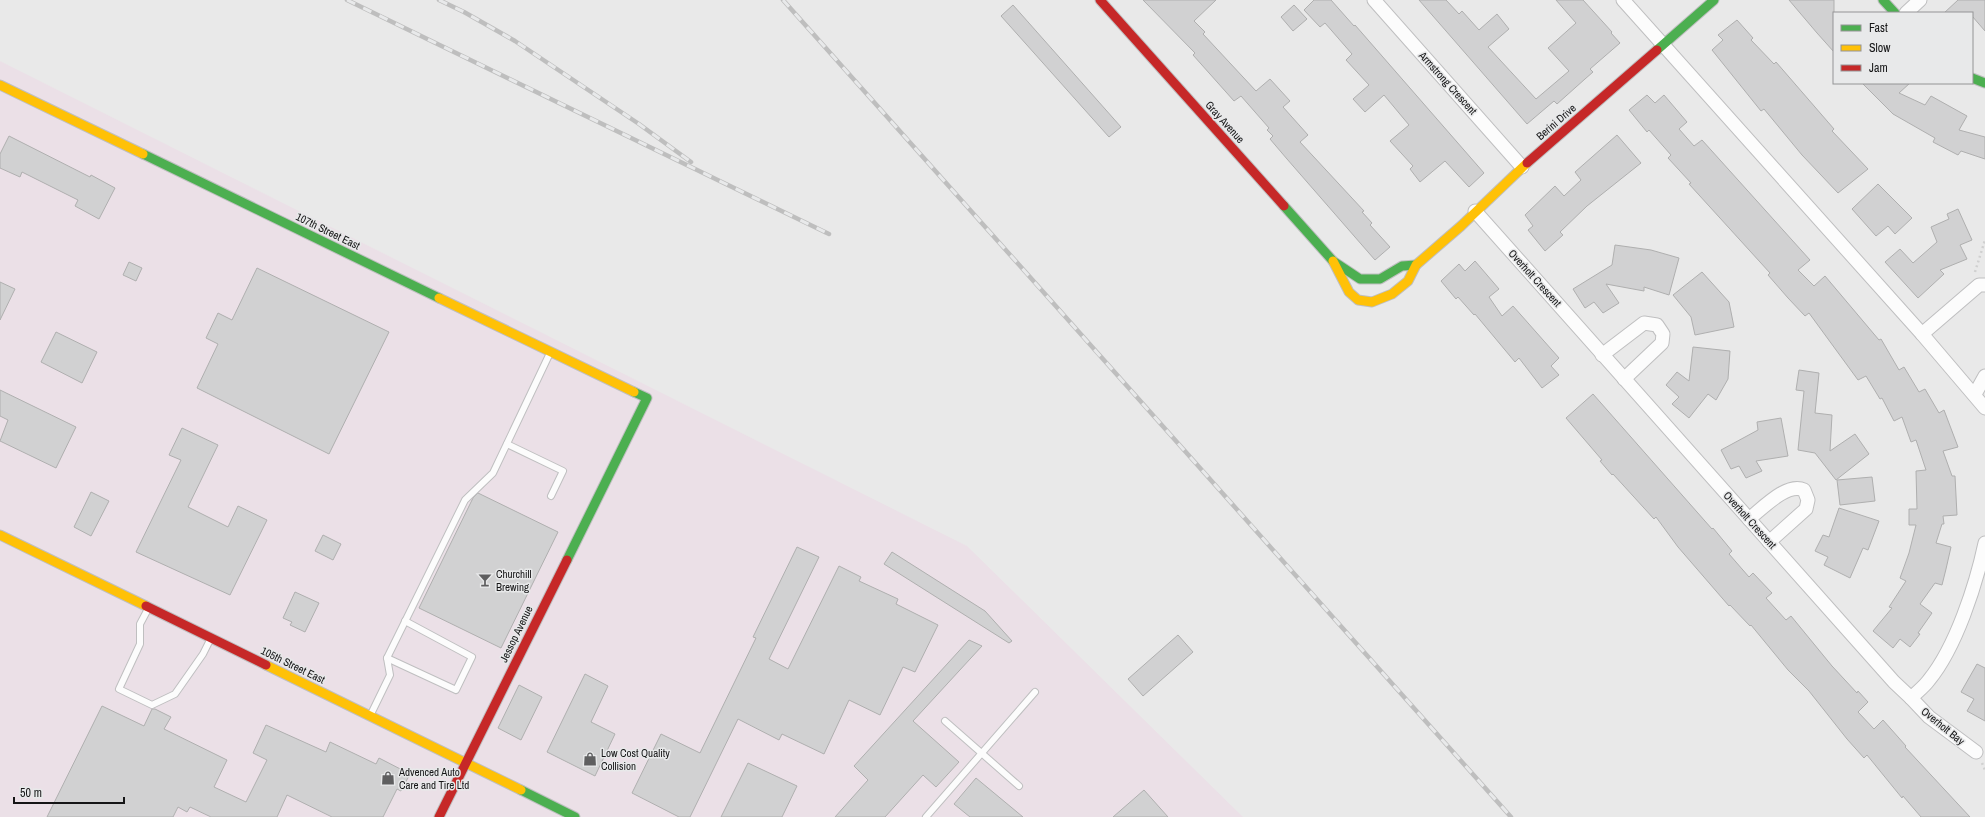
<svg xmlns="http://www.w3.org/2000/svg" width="1985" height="817" viewBox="0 0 1985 817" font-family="'Archivo Narrow',sans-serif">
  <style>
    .industrial { fill: #ebe0e7 }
    .building { fill: #d1d1d2; stroke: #afafaf }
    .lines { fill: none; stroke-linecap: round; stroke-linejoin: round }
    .lane-casing { stroke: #bfbfc0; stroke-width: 8 }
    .street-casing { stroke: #bfbfc0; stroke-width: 15 }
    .fast-casing { stroke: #bfbfc0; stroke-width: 11 }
    .slow-casing { stroke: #bfbfc0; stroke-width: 11 }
    .jam-casing { stroke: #bfbfc0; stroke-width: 11 }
    .path { stroke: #d0d0d0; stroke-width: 2.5; stroke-dasharray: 2 3; stroke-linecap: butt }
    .lane { stroke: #fcfcfc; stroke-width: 6 }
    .street { stroke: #fcfcfc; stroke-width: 13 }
    .fast { stroke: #4caf50; stroke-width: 9 }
    .slow { stroke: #ffc107; stroke-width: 9 }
    .jam { stroke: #c62828; stroke-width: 9 }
    .rail-casing { stroke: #bebebe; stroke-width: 4.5 }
    .rail { stroke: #e8e9ea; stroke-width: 3; stroke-dasharray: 9; stroke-linecap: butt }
    .labels { text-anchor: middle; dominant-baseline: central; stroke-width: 3; stroke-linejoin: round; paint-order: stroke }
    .street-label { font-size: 11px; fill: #151516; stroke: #e8e9ea }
    .poi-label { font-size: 11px; fill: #151516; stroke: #e8e9ea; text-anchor: start }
  </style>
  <rect width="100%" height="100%" fill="#e9e9e9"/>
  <polygon class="industrial" points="0,61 967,546 1243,817 0,817"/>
  <g class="building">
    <polygon points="1143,0 1216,0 1194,21 1205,32 1203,34 1256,91 1270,79 1290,101 1283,107 1308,135 1300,142 1364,211 1362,212 1372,223 1370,225 1390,247 1375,260 1287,159 1270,139 1273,136 1267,130 1269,128 1241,96 1234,101 1193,55 1195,53"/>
    <polygon points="1314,0 1331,0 1354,26 1355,25 1484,173 1469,187 1445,161 1420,182 1410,169 1413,166 1390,141 1409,125 1384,95 1365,112 1353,99 1369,85 1346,60 1352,54 1325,23 1320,27 1304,10"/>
    <polygon points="1419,0 1446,0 1459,14 1462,11 1479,30 1497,14 1509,29 1488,47 1536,99 1569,71 1548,48 1576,23 1556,0 1583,0 1612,32 1611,33 1620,43 1590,69 1593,72 1585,79 1557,104 1554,101 1527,124"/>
    <polygon points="1789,0 1834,0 1834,52 1817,33"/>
    <polygon points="1958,0 1985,0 1985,31 1972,16 1972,13 1944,13"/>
    <polygon points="1013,5 1121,127 1109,137 1001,16"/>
    <polygon points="1294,5 1307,19 1293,31 1281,17"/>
    <polygon points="1737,20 1753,38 1751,40 1774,64 1776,62 1834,129 1832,131 1868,169 1838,193 1802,155 1764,109 1761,111 1712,50 1723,40 1718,35"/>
    <polygon points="1862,83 1910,83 1899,93 1925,105 1931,96 1967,116 1959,130 1985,137 1985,159 1961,151 1958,155 1933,142 1935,138 1893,114"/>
    <polygon points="1647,95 1655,103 1664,95 1687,122 1679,129 1694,146 1702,140 1810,260 1798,270 1814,286 1825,276 1879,340 1881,339 1899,370 1904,367 1919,392 1925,389 1939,413 1944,410 1958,447 1943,451 1952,476 1955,476 1957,515 1943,516 1944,524 1942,524 1936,543 1951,547 1946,569 1942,585 1935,583 1920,604 1932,613 1918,633 1920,634 1910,647 1900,639 1893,648 1873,631 1892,608 1889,607 1906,581 1900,578 1909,553 1916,525 1909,525 1909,509 1917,509 1916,471 1926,470 1916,440 1911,442 1902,417 1894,421 1882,398 1880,399 1866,376 1858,380 1809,313 1805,316 1788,298 1768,275 1770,273 1689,184 1691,183 1668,158 1671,155 1649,130 1647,132 1629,110"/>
    <polygon points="1617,135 1641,163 1587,206 1560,232 1563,235 1545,251 1528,230 1533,226 1525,215 1555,186 1564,196 1581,180 1575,172"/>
    <polygon points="9,136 90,177 91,175 115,188 99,219 75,206 78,200 22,172 20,177 0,168 0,154"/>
    <polygon points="1878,184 1912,218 1895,234 1888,226 1876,236 1852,209"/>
    <polygon points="1958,209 1972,240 1960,245 1967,259 1940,270 1944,274 1918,298 1885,262 1900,249 1913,263 1937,242 1931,227 1949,219 1947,214"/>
    <polygon points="1615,245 1651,250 1679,258 1669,295 1644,287 1644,291 1606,284 1619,303 1603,313 1594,302 1585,308 1573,289 1612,265"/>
    <polygon points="1475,261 1499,289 1489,297 1502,316 1513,306 1559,358 1551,366 1559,375 1542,388 1519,358 1515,362 1475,314 1474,315 1458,297 1456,299 1441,281 1459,264 1465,271"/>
    <polygon points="129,262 142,268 136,281 123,275"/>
    <polygon points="257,268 389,332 329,454 197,388 218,344 206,338 218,313 232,320"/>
    <polygon points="1702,272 1729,302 1734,327 1695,335 1691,317 1673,295"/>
    <polygon points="0,282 15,289 0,320"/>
    <polygon points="56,332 97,352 82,383 41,362"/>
    <polygon points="1693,347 1730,351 1728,379 1716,400 1708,394 1689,418 1672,404 1679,397 1666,385 1677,372 1689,381"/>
    <polygon points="1799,370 1819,373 1815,413 1832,415 1830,451 1855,434 1869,454 1836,480 1815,453 1798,450 1804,391 1796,390"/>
    <polygon points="0,390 76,427 56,468 0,441 8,420 0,416"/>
    <polygon points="1593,394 1712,529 1713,528 1732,551 1729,554 1749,577 1753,573 1772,593 1766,598 1786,620 1791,616 1832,666 1857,693 1858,691 1868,702 1858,712 1874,729 1883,720 1906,746 1905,747 1970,817 1921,817 1903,796 1902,798 1867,755 1864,758 1847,739 1809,691 1788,670 1751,625 1750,626 1730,605 1729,606 1678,547 1656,517 1654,519 1613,474 1612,475 1600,461 1602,460 1566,418"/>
    <polygon points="1781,418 1788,456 1756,461 1762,471 1746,478 1739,466 1731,469 1721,450 1758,430 1757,422"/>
    <polygon points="182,428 218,445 188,507 228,527 238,506 267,520 230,595 136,552 181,460 169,455"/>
    <polygon points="1872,477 1875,501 1840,505 1837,480"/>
    <polygon points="91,492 109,501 91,536 74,527"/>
    <polygon points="478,493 558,532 501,648 419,608 473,498"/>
    <polygon points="1839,508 1879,521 1868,550 1863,548 1850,578 1824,565 1828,557 1815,551 1823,535 1829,537"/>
    <polygon points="323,535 341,544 333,560 315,551"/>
    <polygon points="797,547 819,557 769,659 788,669 839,566 861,577 859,581 898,599 896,604 938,625 915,672 903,667 880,715 849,700 824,754 782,734 779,740 738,719 690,817 679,817 632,793 661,734 700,753 756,638 753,637"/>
    <polygon points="892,552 985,611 1012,641 1009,643 884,564"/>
    <polygon points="295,592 319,603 305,632 290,625 292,622 283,618"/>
    <polygon points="1178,635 1193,652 1143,696 1128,679"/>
    <polygon points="969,640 982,646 913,721 959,762 936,787 923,775 885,817 835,817 868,780 854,766"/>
    <polygon points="1977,664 1985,668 1985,721 1967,711 1974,699 1961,692"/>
    <polygon points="585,674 608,686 591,722 615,734 595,776 547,752"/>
    <polygon points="519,685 542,697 521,740 498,728"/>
    <polygon points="102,706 144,726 152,709 155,709 171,717 164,729 227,760 214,787 246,802 267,760 253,753 266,725 326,752 330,742 376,764 379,758 410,774 401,791 397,789 383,817 332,817 287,795 277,817 211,817 190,807 187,812 178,807 173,817 47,817"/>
    <polygon points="748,763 797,786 782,817 721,817"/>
    <polygon points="976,778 1023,817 970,817 954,804"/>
    <polygon points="1144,790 1168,817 1113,817"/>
  </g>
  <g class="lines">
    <g class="lane-casing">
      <g id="lane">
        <polyline points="507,444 563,471 551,496"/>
        <polyline points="148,609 140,624 140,644 119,689 152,705 175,694 203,654 210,640"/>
        <polyline points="387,658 456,690 472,657 405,621"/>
        <polyline points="371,714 390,675 387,658 465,500 493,473 550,353"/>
        <polyline points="945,721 1019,786"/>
        <polyline points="926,817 1035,692"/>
      </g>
    </g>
    <g class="street-casing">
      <g id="street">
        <polyline points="1374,0 1522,167"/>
        <polyline points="1623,0 1922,334 1985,408"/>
        <polyline points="1906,13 1920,0"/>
        <path d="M1475,211L1894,682L1911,698C1917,692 1924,687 1929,680C1956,647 1976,585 1985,543"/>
        <polyline points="1922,334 1979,285 1985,285"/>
        <polyline points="1602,355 1644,323 1657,325 1663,334 1662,343 1624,379"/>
        <polyline points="1975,394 1985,376"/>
        <path d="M1749,519C1763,508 1787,482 1804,490L1808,500L1806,509L1769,542"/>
        <polyline points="1911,698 1929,717 1976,752"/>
      </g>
    </g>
    <g class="fast-casing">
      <g id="fast">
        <polyline points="1883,0 1895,13"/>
        <polyline points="1657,50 1714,0"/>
        <polyline points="1972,78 1985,83"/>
        <polyline points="143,154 439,298"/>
        <polyline points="1284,206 1333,261 1360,279 1380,279 1402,266 1416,265"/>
        <polyline points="567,560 647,398 634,392"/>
        <polyline points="521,790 575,817"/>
      </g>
    </g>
    <g class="slow-casing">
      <g id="slow">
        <polyline points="0,85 143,154"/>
        <polyline points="1333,261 1349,292 1358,300 1372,302 1392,294 1408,281 1416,265 1461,226 1527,163"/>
        <polyline points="439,298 634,392"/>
        <polyline points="0,535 146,606"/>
        <polyline points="266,665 521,790"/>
      </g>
    </g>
    <g class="jam-casing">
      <g id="jam">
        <polyline points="1100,0 1284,206"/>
        <polyline points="1527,163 1657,50"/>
        <polyline points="146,606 266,665"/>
        <polyline points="439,817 567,560"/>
      </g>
    </g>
    <g class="path">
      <polyline points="1975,272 1985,240"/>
      <polyline points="1982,763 1985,770"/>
    </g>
    <use href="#lane" class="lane"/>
    <use href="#street" class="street"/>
    <use href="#fast" class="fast"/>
    <use href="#slow" class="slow"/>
    <use href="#jam" class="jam"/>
    <g class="rail-casing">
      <g id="rail">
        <polyline points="347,0 829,234"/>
        <polyline points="439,0 464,12 515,41 639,124 691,162"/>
        <polyline points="783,0 1511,817"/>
      </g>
    </g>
    <use href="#rail" class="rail"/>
  </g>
  <defs>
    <g id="bar-bare" transform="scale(1.08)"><path d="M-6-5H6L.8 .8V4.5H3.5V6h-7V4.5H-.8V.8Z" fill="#5f5f60" stroke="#e8e9ea" stroke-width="2.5" paint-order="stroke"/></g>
    <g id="shop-bare" transform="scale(1.08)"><path d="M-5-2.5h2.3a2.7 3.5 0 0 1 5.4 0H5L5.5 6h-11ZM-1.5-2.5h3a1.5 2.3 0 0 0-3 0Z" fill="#5f5f60" stroke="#e8e9ea" stroke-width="2.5" paint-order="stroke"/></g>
  </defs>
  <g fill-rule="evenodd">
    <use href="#bar-bare" x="485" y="580"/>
    <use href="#shop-bare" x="590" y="759"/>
    <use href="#shop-bare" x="388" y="778"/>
  </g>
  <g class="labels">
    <g class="street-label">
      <text transform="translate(1448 83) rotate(48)">Armstrong Crescent</text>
      <text transform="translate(1225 122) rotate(48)">Gray Avenue</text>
      <text transform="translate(1556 122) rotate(-41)">Berini Drive</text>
      <text transform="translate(328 231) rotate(26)">107th Street East</text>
      <text transform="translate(1535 278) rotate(48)">Overholt Crescent</text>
      <text transform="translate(1750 520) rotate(48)">Overholt Crescent</text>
      <text transform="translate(516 634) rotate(-64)">Jessop Avenue</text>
      <text transform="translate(293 665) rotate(26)">105th Street East</text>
      <text transform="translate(1943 726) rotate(39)">Overholt Bay</text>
    </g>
    <g class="poi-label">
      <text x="496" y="574">Churchill<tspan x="496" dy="13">Brewing</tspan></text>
      <text x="601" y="753">Low Cost Quality<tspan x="601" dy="13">Collision</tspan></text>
      <text x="399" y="772">Advenced Auto<tspan x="399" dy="13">Care and Tire Ltd</tspan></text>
    </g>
  </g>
  <rect x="1833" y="12" width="140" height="72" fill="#e8e9ea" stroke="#949495"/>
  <rect x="1841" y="25" width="20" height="6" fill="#4caf50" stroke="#949495"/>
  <text x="1869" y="32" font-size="12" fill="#151516">Fast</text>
  <rect x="1841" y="45" width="20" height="6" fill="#ffc107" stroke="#949495"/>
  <text x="1869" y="52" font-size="12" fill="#151516">Slow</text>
  <rect x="1841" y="65" width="20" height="6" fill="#c62828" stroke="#949495"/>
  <text x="1869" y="72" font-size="12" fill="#151516">Jam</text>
  <path d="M14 797v6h110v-6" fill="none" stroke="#151516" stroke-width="2"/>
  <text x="20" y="797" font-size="12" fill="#151516" stroke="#e8e9ea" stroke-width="3" paint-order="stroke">50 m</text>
</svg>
